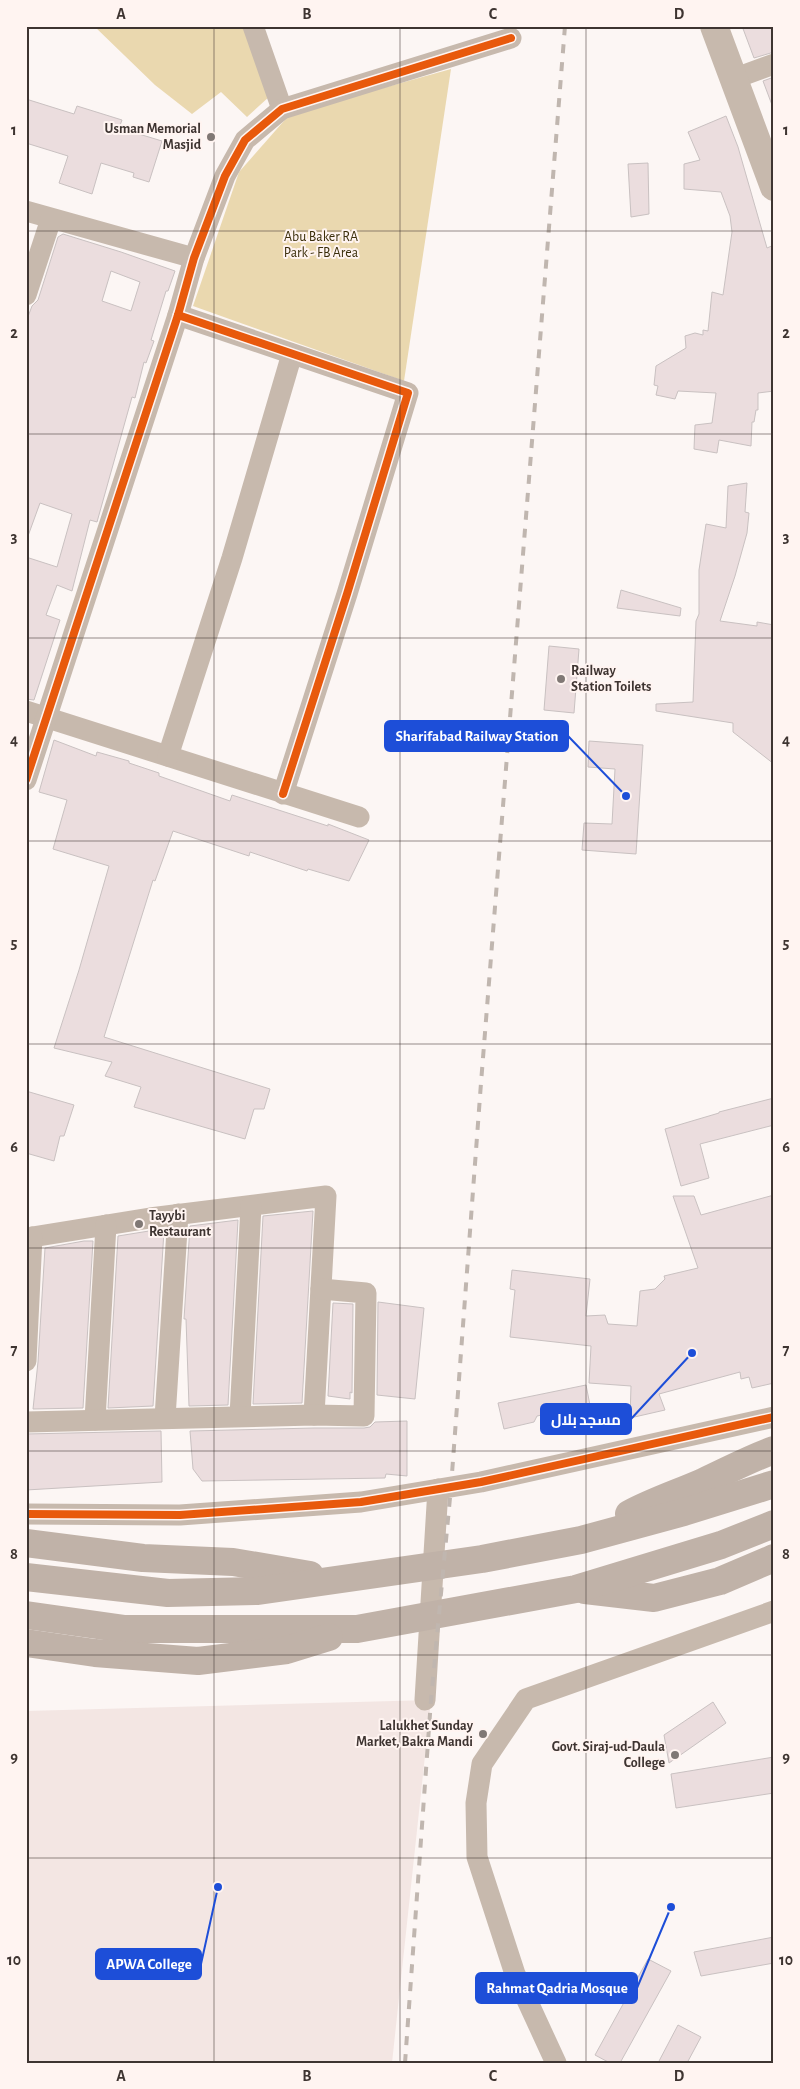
<svg xmlns="http://www.w3.org/2000/svg" width="800" height="2089" viewBox="0 0 800 2089" font-family="'Alegreya Sans',Cairo,sans-serif">
  <style>
    .built { fill: #f3e6e3 }
    .green { fill: #ead8af }
    .building { fill: #ebddde; stroke: #c9c1c1; fill-rule: evenodd }
    .lines { fill: none; stroke-linecap: round; stroke-linejoin: round }
    .minor { stroke: #c7b9ad; stroke-width: 21 }
    .tertiary { stroke: #c7b9ad; stroke-width: 28 }
    .trunk { stroke: #c0b2a8; stroke-width: 28 }
    .rail { stroke: #c0b6af; stroke-width: 4; stroke-dasharray: 9 9; stroke-linecap: butt }
    .cycleway-casing { stroke: #fff4f1; stroke-width: 11 }
    .cycleway { stroke: #e8590c; stroke-width: 8 }
    .grid { fill: none; stroke: #3e3431; stroke-width: 1; stroke-opacity: 0.55 }
    .poi-dot { fill: #807875; stroke: #fff4f1; stroke-width: 2 }
    .labels { text-anchor: middle; dominant-baseline: central; stroke-width: 4; stroke-linejoin: round; paint-order: stroke }
    .poi-label { font-size: 14px; font-weight: bold; fill: #3e3431; stroke: #fff4f1; text-anchor: end }
    .park-label { font-size: 14px; fill: #3b2e0a; stroke: #fff4f1 }
    .leader { fill: none; stroke: #1d4ed8; stroke-width: 2 }
    .callout-dot { fill: #1d4ed8; stroke: #fff4f1; stroke-width: 2 }
    .callout { fill: #1d4ed8; stroke: #1d4ed8; stroke-width: 2 }
    .callout-label { font-size: 15px; text-anchor: middle; font-weight: bold; fill: #fff }
    .neatline { fill: none; stroke: #3e3431; stroke-width: 2 }
    .grid-label { font-size: 16px; text-anchor: middle; font-weight: bold; fill: #3e3431 }
  </style>
  <rect width="100%" height="100%" fill="#fcf6f4"/>
  <polygon class="built" points="431,1700 392,2063 26,2063 26,1711"/>
  <g class="green">
    <polygon points="94,26 244,26 270,96 247,117 221,92 192,114 155,85"/>
    <polygon points="451,69 404,381 193,306 239,172 290,114"/>
  </g>
  <g class="building">
    <polygon points="742,26 774,26 774,52 754,58"/>
    <polygon points="774,77 774,105 772,105 763,81"/>
    <polygon points="26,99 74,114 77,106 122,120 119,128 162,141 149,182 133,177 134,173 101,163 92,194 59,183 68,156 26,143"/>
    <polygon points="726,116 738,147 767,248 774,245 774,391 758,393 758,410 756,410 754,422 752,422 751,446 719,440 717,453 694,449 695,425 712,423 716,393 678,391 675,399 656,395 658,386 654,385 656,366 686,348 685,336 695,333 703,335 703,330 708,331 712,292 723,295 732,232 730,216 721,192 684,189 684,164 700,160 688,132"/>
    <polygon points="648,163 649,214 631,217 628,164"/>
    <path d="M63,234L121,252L175,271L168,291H166L151,340L154,341L146,363L144,362L135,398L132,397L97,522L90,520L72,591L57,585L46,615L60,620L34,700L26,699V557L57,567L72,514L40,503L28,536H26V322L32,306L38,300L58,237ZM111,271L140,282L131,311L102,301Z"/>
    <polygon points="747,483 745,512 749,513 747,533 735,576 720,621 757,626 757,622 774,625 774,764 733,732 733,723 656,711 656,704 693,702 696,621 699,614 699,570 706,524 726,528 728,486"/>
    <polygon points="621,590 681,608 680,616 617,608"/>
    <polygon points="549,646 579,649 574,713 544,710"/>
    <polygon points="54,740 96,756 97,752 129,761 129,763 159,773 159,776 230,801 232,795 328,826 328,824 369,840 349,881 308,869 307,871 250,852 249,856 173,831 155,881 153,880 104,1037 270,1089 264,1109 254,1109 245,1139 134,1107 141,1087 105,1076 112,1062 54,1048 79,970 109,866 53,849 67,800 39,792"/>
    <polygon points="589,741 643,745 636,854 582,850 584,823 612,824 615,769 588,767"/>
    <polygon points="26,1091 74,1105 64,1136 60,1136 54,1161 26,1153"/>
    <polygon points="774,1098 774,1125 700,1144 709,1178 681,1186 665,1129 719,1113 719,1112"/>
    <polygon points="774,1195 774,1383 752,1388 749,1377 741,1379 740,1372 659,1394 665,1410 630,1418 631,1386 589,1383 591,1346 510,1337 515,1290 510,1289 512,1270 590,1279 586,1316 605,1315 608,1324 637,1326 640,1291 655,1289 665,1279 664,1276 698,1268 673,1196 694,1196 701,1215"/>
    <polygon points="313,1211 302,1403 253,1404 263,1216"/>
    <polygon points="238,1220 228,1405 189,1406 186,1319 184,1319 190,1226"/>
    <polygon points="149,1231 164,1231 153,1406 108,1408 118,1236"/>
    <polygon points="84,1241 93,1241 83,1408 33,1409 38,1362 45,1248"/>
    <polygon points="378,1302 424,1308 415,1399 377,1395"/>
    <polygon points="333,1303 353,1304 352,1393 350,1392 350,1399 328,1396"/>
    <polygon points="586,1385 590,1405 537,1416 534,1422 504,1429 498,1403"/>
    <polygon points="407,1421 407,1476 386,1474 385,1478 202,1481 193,1469 190,1431 314,1428 364,1428 370,1427 375,1422"/>
    <polygon points="161,1431 162,1482 26,1490 26,1434"/>
    <polygon points="713,1702 726,1723 669,1763 664,1735"/>
    <polygon points="774,1757 774,1793 676,1808 671,1774"/>
    <polygon points="774,1937 774,1963 701,1976 694,1952"/>
    <polygon points="648,1959 671,1971 620,2063 610,2063 595,2055"/>
    <polygon points="678,2025 701,2037 687,2063 658,2063"/>
  </g>
  <g class="lines">
    <g class="minor">
      <polyline points="253,26 282,109"/>
      <polyline points="733,79 774,64"/>
      <polyline points="26,211 194,258"/>
      <polyline points="26,295 51,219"/>
      <polyline points="178,315 408,393 347,594 283,794"/>
      <polyline points="26,711 359,817"/>
      <polyline points="168,756 232,558 292,354"/>
      <polyline points="26,780 178,315 194,258 225,176 245,140 282,109 511,38"/>
      <polyline points="26,1238 150,1218 326,1196 314,1415"/>
      <polyline points="26,1361 32,1237"/>
      <polyline points="240,1416 251,1206"/>
      <polyline points="165,1418 178,1214"/>
      <polyline points="95,1420 106,1225"/>
      <polyline points="26,1422 314,1415 364,1416 366,1293 321,1289"/>
      <polyline points="26,1514 180,1515 361,1502 481,1482 774,1417"/>
      <polyline points="425,1700 438,1489"/>
      <polyline points="556,2063 515,1974 477,1857 476,1803 482,1764 526,1699 774,1611"/>
    </g>
    <polyline class="tertiary" points="714,26 774,187"/>
    <g class="trunk">
      <path d="M629,1514C653,1501 678,1493 703,1482C727,1471 749,1459 774,1450"/>
      <polyline points="26,1543 143,1558 233,1562 310,1575"/>
      <polyline points="26,1577 168,1593 258,1591 482,1559 581,1540 684,1512 774,1484"/>
      <polyline points="585,1590 654,1598 720,1581 774,1558"/>
      <polyline points="26,1615 125,1629 357,1629 576,1589 721,1545 774,1524"/>
      <polyline points="26,1643 95,1653 198,1661 287,1650 329,1637"/>
    </g>
    <polyline class="rail" points="405,2063 431,1700 451,1487 481,1083 565,26"/>
    <g class="cycleway-casing">
      <g id="cycleway">
        <polyline points="178,315 408,393 347,594 283,794"/>
        <polyline points="26,780 178,315 194,258 225,176 245,140 282,109 511,38"/>
        <polyline points="26,1514 180,1515 361,1502 481,1482 774,1417"/>
      </g>
    </g>
    <use href="#cycleway" class="cycleway"/>
  </g>
  <path class="grid" d="M214,26V2063M400,26V2063M586,26V2063M26,231H774M26,434H774M26,638H774M26,841H774M26,1044H774M26,1248H774M26,1451H774M26,1655H774M26,1858H774"/>
  <g class="poi-dot">
    <circle cx="211" cy="137" r="5"/>
    <circle cx="561" cy="679" r="5"/>
    <circle cx="139" cy="1224" r="5"/>
    <circle cx="483" cy="1734" r="5"/>
    <circle cx="675" cy="1755" r="5"/>
  </g>
  <g class="labels">
    <g class="poi-label">
      <text x="201" y="129">Usman Memorial<tspan x="201" dy="16">Masjid</tspan></text>
      <text x="571" y="671" text-anchor="start">Railway<tspan x="571" dy="16">Station Toilets</tspan></text>
      <text x="149" y="1216" text-anchor="start">Tayybi<tspan x="149" dy="16">Restaurant</tspan></text>
      <text x="473" y="1726">Lalukhet Sunday<tspan x="473" dy="16">Market, Bakra Mandi</tspan></text>
      <text x="665" y="1747">Govt. Siraj-ud-Daula<tspan x="665" dy="16">College</tspan></text>
    </g>
    <g class="park-label">
      <text x="321" y="237">Abu Baker RA<tspan x="321" dy="16">Park - FB Area</tspan></text>
    </g>
  </g>
  <path class="leader" d="M626 796L568 736M692 1353L631 1419M218 1887L201 1964M671 1907L637 1988"/>
  <g class="callout-dot">
    <circle cx="626" cy="796" r="5"/>
    <circle cx="692" cy="1353" r="5"/>
    <circle cx="218" cy="1887" r="5"/>
    <circle cx="671" cy="1907" r="5"/>
  </g>
  <g class="callout">
    <rect x="385" y="721" width="183" height="30" rx="5"/>
    <rect x="541" y="1404" width="90" height="30" rx="5"/>
    <rect x="96" y="1949" width="105" height="30" rx="5"/>
    <rect x="476" y="1973" width="161" height="30" rx="5"/>
  </g>
  <g class="callout-label">
    <text x="477" y="741">Sharifabad Railway Station</text>
    <text x="586" y="1425">مسجد بلال</text>
    <text x="149" y="1969">APWA College</text>
    <text x="557" y="1993">Rahmat Qadria Mosque</text>
  </g>
  <rect width="800" height="2089" fill="none" stroke="#fff4f1" stroke-width="55"/>
  <rect x="28" y="28" width="744" height="2034" class="neatline"/>
  <g class="grid-label">
    <text x="121" y="19">A</text>
    <text x="307" y="19">B</text>
    <text x="493" y="19">C</text>
    <text x="679" y="19">D</text>
    <text x="14" y="135">1</text>
    <text x="786" y="135">1</text>
    <text x="14" y="338">2</text>
    <text x="786" y="338">2</text>
    <text x="14" y="542">3</text>
    <text x="786" y="542">3</text>
    <text x="14" y="745">4</text>
    <text x="786" y="745">4</text>
    <text x="14" y="948">5</text>
    <text x="786" y="948">5</text>
    <text x="14" y="1152">6</text>
    <text x="786" y="1152">6</text>
    <text x="14" y="1355">7</text>
    <text x="786" y="1355">7</text>
    <text x="14" y="1559">8</text>
    <text x="786" y="1559">8</text>
    <text x="14" y="1762">9</text>
    <text x="786" y="1762">9</text>
    <text x="14" y="1965">10</text>
    <text x="786" y="1965">10</text>
    <text x="121" y="2081">A</text>
    <text x="307" y="2081">B</text>
    <text x="493" y="2081">C</text>
    <text x="679" y="2081">D</text>
  </g>
</svg>
